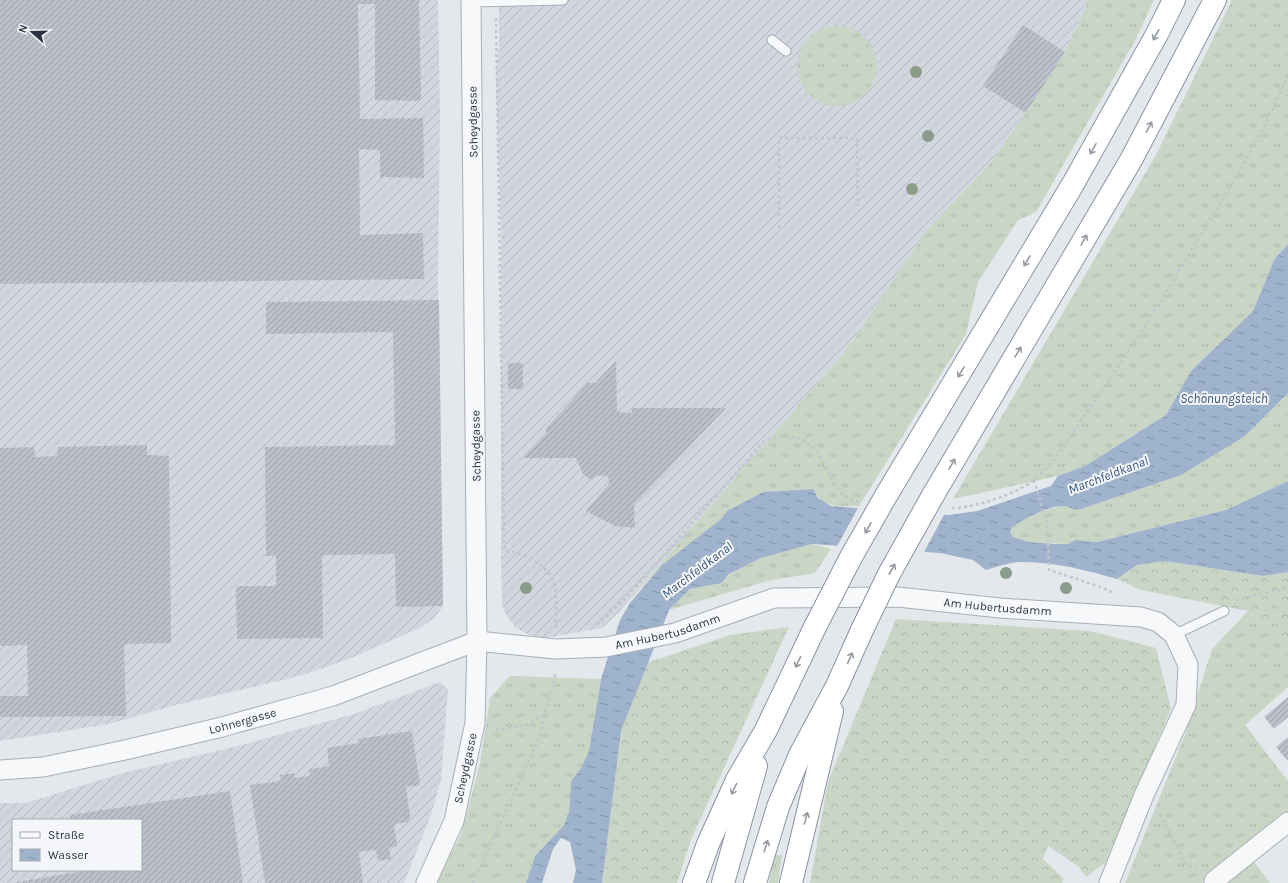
<svg xmlns="http://www.w3.org/2000/svg" width="1288" height="883" viewBox="0 0 1288 883" font-family="Karla,sans-serif">
  <style>
    .industrial { fill: url(#industrial-furrows); fill-rule: evenodd }
    .grass { fill: url(#grass-tufts) }
    .forest { fill: url(#forest-crowns) }
    .water { fill: url(#water-ripples) }
    .pier { fill: #e4e7ec }
    .building { fill: url(#building-hatch) }
    .lines { fill: none; stroke-linecap: round; stroke-linejoin: round }
    .service-casing { stroke: #a9aeb7; stroke-width: 11 }
    .minor-casing { stroke: #a9aeb7; stroke-width: 21 }
    .motorway-casing { stroke: #8b94a3; stroke-width: 24 }
    .path { stroke: #c2c5cb; stroke-width: 2.5; stroke-dasharray: 3 3; stroke-linecap: butt }
    .service { stroke: #f7f8fa; stroke-width: 9 }
    .minor { stroke: #f7f8fa; stroke-width: 19 }
    .motorway { stroke: #fff; stroke-width: 22 }
    .motorway-bridge-casing { stroke: #8b94a3; stroke-width: 24; stroke-linecap: butt }
    .motorway-bridge { stroke: #fff; stroke-width: 22 }
    .tree { fill: #899d89 }
    .oneway { stroke: #959aa2 }
    .labels { text-anchor: middle; dominant-baseline: central; stroke-width: 4; stroke-linejoin: round; paint-order: stroke }
    .street-label { font-size: 12px; fill: #2b3445; stroke: #f4f6f9 }
    .water-label { font-size: 13px; font-style: italic; fill: #34527a; stroke: #f4f6f9 }
  </style>
  <defs>
    <pattern id="industrial-furrows" width="10" height="10" patternUnits="userSpaceOnUse"><rect width="10" height="10" fill="#d2d6de"/><path d="M-1 1l2-2M0 10L10 0M9 11l2-2" fill="none" stroke="#b4b8c0"/></pattern>
    <pattern id="grass-tufts" width="24" height="20" patternUnits="userSpaceOnUse"><rect width="24" height="20" fill="#c9d6c5"/><path d="M3 7l-1-3M5 7V3M7 7l1-3M15 17l-1-3M17 17v-4M19 17l1-3" fill="none" stroke="#adb8ab"/></pattern>
    <pattern id="forest-crowns" width="20" height="18" patternUnits="userSpaceOnUse"><rect width="20" height="18" fill="#c9d6c5"/><path d="M2 6a3 3 0 1 1 6 0M12 15a3 3 0 1 1 6 0" fill="none" stroke="#adb8ab"/></pattern>
    <pattern id="water-ripples" width="26" height="14" patternUnits="userSpaceOnUse"><rect width="26" height="14" fill="#9fb4cc"/><path d="M2 4q2-2 4 0t4 0M15 11q2-2 4 0t4 0" fill="none" stroke="#8293a7"/></pattern>
    <pattern id="building-hatch" width="6" height="6" patternUnits="userSpaceOnUse"><rect width="6" height="6" fill="#bbc0ca"/><path d="M-1 1l2-2M0 6l6-6M5 7l2-2" fill="none" stroke="#989da6"/></pattern>
  </defs>
  <rect width="100%" height="100%" fill="#e4e7ec"/>
  <g class="industrial">
    <polygon points="0,0 438,0 440,110 438,289 443,606 434,618 420,628 349,659 300,676 176,705 109,724 0,741"/>
    <polygon points="499,0 1089,0 1065,52 1026,113 984,171 927,230 848,348 618,613 602,628 545,638 529,635 516,628 507,617 502,606 501,561 501,236 496,74 499,46"/>
    <path d="M440,682L448,689L441,780L431,815L404,883H0V803H26L123,773L238,746L354,714ZM13,820H141V870H13Z"/>
  </g>
  <g class="grass">
    <path d="M1089,0H1154L1136,39L1036,212L1018,220L978,282L966,334L859,506C839,506 824,510 813,489L763,492L727,511L721,519L662,565L618,613L848,348L927,230L984,171L1026,113L1065,52Z"/>
    <polygon points="1232,0 1288,0 1288,244 1274,260 1253,311 1191,371 1166,415 1085,466 1058,476 953,499 1156,155"/>
    <circle cx="837" cy="66" r="40"/>
    <polygon points="1288,393 1288,481 1226,510 1097,542 1077,540 1068,544 1029,542 1013,537 1010,532 1011,527 1024,518 1052,508 1063,506 1078,510 1123,494 1245,436"/>
    <path d="M812,544L831,549L815,573L767,581L669,610L690,589L722,583C739,559 784,552 812,544Z"/>
    <polygon points="1248,611 1288,645 1288,687 1245,725 1288,781 1288,812 1202,883 1125,883 1186,732 1212,649"/>
    <polygon points="510,676 601,679 589,751 581,768 571,781 569,812 564,825 535,856 526,883 436,883 461,835 480,763 490,698"/>
    <polygon points="775,855 782,855 778,883 769,883"/>
  </g>
  <g class="forest">
    <polygon points="1165,561 1263,576 1288,572 1288,645 1248,611 1141,590 1117,579 1137,565"/>
    <polygon points="896,619 1090,631 1156,648 1171,709 1105,863 1086,877 1078,866 1048,846 1043,859 1064,879 1062,883 810,883 828,782"/>
    <polygon points="789,627 692,837 677,883 602,883 621,731 647,663 730,635"/>
    <polygon points="1254,862 1270,883 1228,883"/>
  </g>
  <path class="water" d="M1288,244V393L1245,436L1181,475L1078,510C1073,509 1067,506 1062,506C1048,506 1024,519 1012,527L1010,532L1013,537L1029,542L1056,544H1068L1076,540L1097,542L1226,510L1288,481V572L1263,576L1165,561L1137,565L1117,579C1086,570 1052,561 1019,562C1008,563 997,567 986,570L973,560L940,553L812,544L761,558L729,574L722,583L690,589L669,610L621,731L602,883H573L576,870L570,842L561,838L553,849L542,883H526L535,856L564,825L569,812L571,781L581,768L589,751L601,679L620,620L630,603L662,565L721,519L727,511L763,492L813,489L818,498L831,506L949,515L977,511L1051,486L1058,476L1085,466L1166,415L1191,371L1253,311L1274,260Z"/>
  <polygon class="pier" points="859,506 945,513 923,554 836,548"/>
  <g class="building">
    <polygon points="0,0 419,0 421,101 375,100 375,4 358,4 360,119 423,118 424,178 380,177 380,150 359,149 360,235 423,233 424,279 0,284"/>
    <polygon points="1023,25 1065,52 1026,113 983,86"/>
    <polygon points="439,300 443,606 396,607 395,554 322,555 323,638 237,639 236,586 276,586 276,555 266,556 265,447 395,445 393,332 266,334 266,302"/>
    <polygon points="616,361 617,412 632,413 632,408 726,408 634,504 635,528 615,526 586,511 609,484 608,476 599,475 591,480 583,474 576,458 522,458 546,433 546,428 588,383 595,383"/>
    <rect x="508" y="363" width="15" height="26"/>
    <polygon points="147,445 147,455 169,456 171,643 124,644 126,716 0,717 0,696 28,696 27,645 0,646 0,448 34,447 35,457 57,456 58,447"/>
    <polygon points="1288,697 1288,717 1274,729 1264,717"/>
    <polygon points="412,731 420,785 406,787 410,817 408,822 394,824 397,846 389,848 391,859 378,861 376,850 359,852 363,883 265,883 250,785 281,781 280,775 294,773 295,778 310,776 309,769 329,766 327,748 359,743 358,739"/>
    <polygon points="1288,737 1288,761 1276,747"/>
    <polygon points="230,791 243,883 12,883 78,872 78,870 141,870 141,820 71,820 70,815"/>
  </g>
  <g class="lines">
    <g class="service-casing">
      <g id="service">
        <polyline points="471,2 563,0"/>
        <polyline points="772,40 786,51"/>
        <polyline points="1174,635 1224,611"/>
      </g>
    </g>
    <g class="minor-casing">
      <g id="minor">
        <path id="s1" d="M0,770L43,767L125,750L222,727L333,696L477,641L556,649L606,647L675,633L774,598L898,597L1000,608L1141,617L1158,622L1174,635L1188,665L1186,705L1144,795L1109,883"/>
        <polyline points="1214,881 1288,822"/>
        <path id="s2" d="M426,883L454,821L475,723L477,641L471,0"/>
      </g>
    </g>
    <g class="motorway-casing">
      <g id="motorway">
        <polyline points="887,494 1073,184 1157,34 1174,0"/>
        <polyline points="932,497 1131,160 1215,0"/>
        <polyline points="694,883 708,844 737,780 766,730 815,627"/>
        <polyline points="723,883 756,766"/>
        <polyline points="755,883 778,807 800,755 837,686 862,630"/>
        <polyline points="791,883 832,711"/>
      </g>
    </g>
    <g class="path">
      <path d="M496,18L504,548L506,551C526,553 551,566 555,588C557,600 555,615 556,628"/>
      <polyline points="779,228 779,138 857,138 858,206"/>
      <polyline points="1034,480 1048,527 1049,570 1098,586 1112,592"/>
      <path d="M952,508C975,508 1016,494 1034,480C1058,460 1075,428 1093,403C1131,350 1165,294 1199,238C1232,185 1264,132 1288,74"/>
      <polyline points="1236,600 1288,588"/>
      <path d="M597,625L625,599L765,440C836,420 817,497 858,501"/>
      <polyline points="496,730 526,725 545,714"/>
      <polyline points="1160,814 1185,863 1197,870"/>
      <polyline points="473,883 538,741 556,671"/>
    </g>
    <use href="#service" class="service"/>
    <use href="#minor" class="minor"/>
    <use href="#motorway" class="motorway"/>
    <g class="motorway-bridge-casing">
      <g id="motorway-bridge">
        <polyline points="815,627 851,557 887,494"/>
        <polyline points="862,630 889,574 932,497"/>
      </g>
    </g>
    <use href="#motorway-bridge" class="motorway-bridge"/>
  </g>
  <g class="tree">
    <circle cx="916" cy="72" r="6"/>
    <circle cx="928" cy="136" r="6"/>
    <circle cx="912" cy="189" r="6"/>
    <circle cx="1006" cy="573" r="6"/>
    <circle cx="526" cy="588" r="6"/>
    <circle cx="1066" cy="588" r="6"/>
  </g>
  <defs><path id="oneway-shaft" d="M-6 0H5M1.5-3L5.5 0L1.5 3" fill="none" stroke-width="1.6" stroke-linecap="round" stroke-linejoin="round"/></defs>
  <g class="oneway">
    <use href="#oneway-shaft" transform="translate(1156 35) rotate(118)"/>
    <use href="#oneway-shaft" transform="translate(1149 127) rotate(-62)"/>
    <use href="#oneway-shaft" transform="translate(1093 149) rotate(120)"/>
    <use href="#oneway-shaft" transform="translate(1084 240) rotate(-60)"/>
    <use href="#oneway-shaft" transform="translate(1027 261) rotate(121)"/>
    <use href="#oneway-shaft" transform="translate(1018 352) rotate(-59)"/>
    <use href="#oneway-shaft" transform="translate(961 372) rotate(121)"/>
    <use href="#oneway-shaft" transform="translate(952 464) rotate(-60)"/>
    <use href="#oneway-shaft" transform="translate(868 528) rotate(119)"/>
    <use href="#oneway-shaft" transform="translate(892 569) rotate(-61)"/>
    <use href="#oneway-shaft" transform="translate(850 658) rotate(-66)"/>
    <use href="#oneway-shaft" transform="translate(798 662) rotate(116)"/>
    <use href="#oneway-shaft" transform="translate(734 789) rotate(115)"/>
    <use href="#oneway-shaft" transform="translate(806 818) rotate(-76)"/>
    <use href="#oneway-shaft" transform="translate(766 846) rotate(-72)"/>
  </g>
  <g class="labels">
    <g class="street-label">
      <text transform="translate(473 122) rotate(-91)">Scheydgasse</text>
      <text transform="translate(476 446) rotate(-91)">Scheydgasse</text>
      <text stroke="none"><textPath href="#s1" startOffset="1025">Am Hubertusdamm</textPath></text>
      <text stroke="none"><textPath href="#s1" startOffset="689">Am Hubertusdamm</textPath></text>
      <text stroke="none"><textPath href="#s1" startOffset="248">Lohnergasse</textPath></text>
      <text stroke="none"><textPath href="#s2" startOffset="122">Scheydgasse</textPath></text>
    </g>
    <g class="water-label">
      <text x="1224" y="398">Schönungsteich</text>
      <text transform="translate(1108 475) rotate(-21)">Marchfeldkanal</text>
      <text transform="translate(697 570) rotate(-37)">Marchfeldkanal</text>
    </g>
  </g>
  <rect x="12" y="819" width="130" height="52" fill="#f4f6f9" stroke="#a4a8b1"/>
  <rect x="20" y="832" width="20" height="6" fill="#f7f8fa" stroke="#a4a8b1"/>
  <text x="48" y="839" font-size="12" fill="#2b3445">Straße</text>
  <rect x="20" y="849" width="20" height="12" fill="url(#water-ripples)" stroke="#a4a8b1"/>
  <text x="48" y="859" font-size="12" fill="#2b3445">Wasser</text>
  <g transform="translate(32 32) rotate(290)" stroke="#f4f6f9" stroke-width="3" paint-order="stroke">
  <path d="M0-3L7 15L0 10L-7 15Z" fill="#2b3445"/>
  <text y="-6" font-size="11" font-weight="bold" text-anchor="middle" fill="#2b3445">N</text>
  </g>
</svg>
